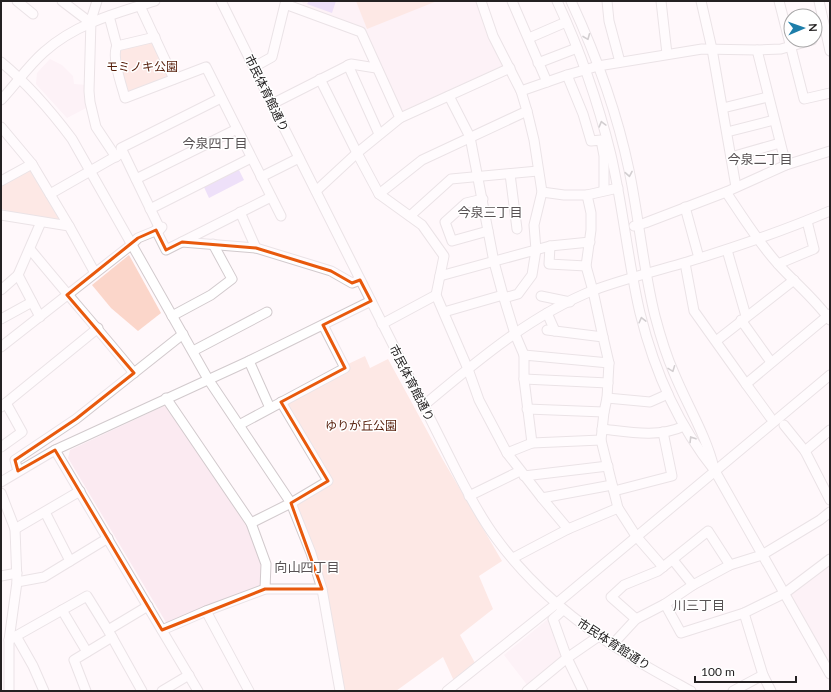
<svg xmlns="http://www.w3.org/2000/svg" width="831" height="692" viewBox="0 0 831 692" font-family="Lato,'Noto Sans JP',sans-serif">
  <style>
    .built { fill: #fbeaf1 }
    .green { fill: #fbd6ca }
    .water { fill: #d9c4f5 }
    .lines { fill: none; stroke-linecap: round; stroke-linejoin: round }
    .minor-casing { stroke: #d2cacd; stroke-width: 11 }
    .minor { stroke: #fff; stroke-width: 9 }
    .oneway { stroke: #9c9b9c }
    .marked { fill: none; stroke: #e8590c; stroke-width: 3; stroke-linejoin: round }
    .labels { text-anchor: middle; dominant-baseline: central; stroke-width: 3; stroke-linejoin: round; paint-order: stroke }
    .park-label { font-size: 12px; fill: #541c08; stroke: #fff }
    .street-label { font-size: 12px; fill: #242122; stroke: #fff }
    .neighbourhood-label { font-size: 13px; fill: #585254; stroke: #fff }
  </style>
  <rect width="100%" height="100%" fill="#fff8fb"/>
  <g class="built">
    <polygon points="302,1 476,1 490,36 504,65 401,112 363,30 304,8"/>
    <polygon points="50,59 62,65 73,76 74,84 87,85 88,107 67,118 36,84 37,73"/>
    <polygon points="164,406 169,406 252,532 262,565 262,583 260,586 167,624 68,458 70,450"/>
    <polygon points="830,562 830,663 791,595 791,592"/>
    <polygon points="548,619 551,619 565,656 528,686 504,655"/>
  </g>
  <g class="green">
    <polygon points="356,1 437,1 367,29"/>
    <polygon points="150,41 154,43 169,79 130,93 126,92 117,53 119,51"/>
    <polygon points="31,169 63,220 50,222 1,209 1,186"/>
    <polygon points="129,255 161,313 138,331 111,308 92,285"/>
    <polygon points="365,356 370,368 388,359 443,460 502,561 479,576 493,609 460,635 475,663 454,681 443,657 396,691 343,691 324,585 295,504 331,481 288,406 288,402 349,371 346,365"/>
  </g>
  <g class="water">
    <polygon points="309,1 336,1 332,13 307,4"/>
    <polygon points="238,168 244,180 209,198 203,185"/>
  </g>
  <g class="lines">
    <g class="minor-casing">
      <g id="minor">
        <polyline points="17,1 33,14"/>
        <polyline points="62,1 87,20 91,20"/>
        <polyline points="97,1 91,20 89,91 90,102 96,127 116,157"/>
        <path d="M221,1L272,104L456,470C468,493 480,517 496,538C530,585 576,623 625,653C646,667 669,679 691,691"/>
        <polyline points="481,1 493,36 521,91 527,111 534,140 542,192 534,225 536,250 532,275 518,294 504,298"/>
        <polyline points="512,1 547,82"/>
        <path d="M557,1C580,50 598,102 611,155C623,207 628,262 640,313C654,370 678,425 715,471L830,674"/>
        <path d="M571,1C596,55 617,112 629,170C639,218 643,268 655,316C660,335 666,355 674,373C687,405 706,435 714,468"/>
        <polyline points="607,1 609,21 620,62"/>
        <polyline points="661,1 667,54"/>
        <polyline points="701,1 712,49 736,187"/>
        <polyline points="779,1 804,99 830,93"/>
        <polyline points="819,1 830,51"/>
        <polyline points="140,6 174,79"/>
        <polyline points="109,16 117,46 155,37"/>
        <polyline points="529,38 566,22"/>
        <path d="M117,46C111,57 122,86 125,98L206,67L281,216"/>
        <polyline points="757,50 786,165"/>
        <path d="M1,62C28,84 51,111 72,139L208,379L291,503L311,553L322,589L340,691"/>
        <polyline points="538,63 577,48"/>
        <polyline points="348,65 379,134"/>
        <polyline points="254,67 272,57 285,4 361,32 400,118"/>
        <polyline points="567,75 583,114 591,141 601,140 604,156 604,190"/>
        <polyline points="320,79 357,153 379,194 422,225 444,256 436,295 468,369 479,400 507,453 542,498 568,529"/>
        <polyline points="521,91 567,75 598,66 702,49 757,50 781,49 812,40"/>
        <path d="M1,100C16,84 28,66 44,52C75,24 116,13 155,1"/>
        <polyline points="272,104 351,64 376,68"/>
        <polyline points="723,108 768,97"/>
        <polyline points="1,127 32,164 69,226"/>
        <polyline points="727,132 774,120"/>
        <polyline points="731,157 780,143"/>
        <polyline points="510,174 517,229"/>
        <polyline points="261,177 299,158"/>
        <polyline points="136,179 237,129"/>
        <polyline points="1,181 32,164"/>
        <polyline points="316,191 357,153 400,118 510,68"/>
        <polyline points="542,192 564,195 587,195 618,188"/>
        <path d="M726,192C742,216 758,242 778,264C795,283 815,299 830,320"/>
        <polyline points="50,194 120,154"/>
        <polyline points="379,194 422,160 527,111"/>
        <polyline points="587,195 591,213 591,230 586,266 593,291 603,337"/>
        <polyline points="483,199 466,203 445,222 452,241 488,231"/>
        <polyline points="685,207 699,258"/>
        <polyline points="150,209 251,158"/>
        <polyline points="240,212 256,248"/>
        <polyline points="1,215 69,226 95,273"/>
        <polyline points="410,216 451,179 538,171"/>
        <polyline points="634,226 645,223 726,192 786,165 830,151"/>
        <polyline points="162,227 160,229 121,148 221,98"/>
        <polyline points="156,230 166,250 271,197"/>
        <polyline points="182,242 256,248 331,271 352,283 360,280"/>
        <polyline points="550,246 549,264 586,266"/>
        <path d="M30,249C64,291 100,331 134,373"/>
        <polyline points="727,250 746,316"/>
        <polyline points="685,263 694,311 746,384 830,314"/>
        <polyline points="778,264 814,249 807,221"/>
        <polyline points="440,276 550,246 590,242"/>
        <polyline points="1,290 18,275"/>
        <polyline points="503,295 515,334 524,355"/>
        <polyline points="541,296 570,302"/>
        <polyline points="444,312 503,295 494,262 470,137 449,96"/>
        <polyline points="547,313 555,331"/>
        <polyline points="172,316 211,295 232,279 213,244"/>
        <polyline points="40,317 18,275 41,222"/>
        <polyline points="1,319 32,302"/>
        <polyline points="741,320 771,362"/>
        <polyline points="382,324 436,295"/>
        <polyline points="716,341 794,280"/>
        <polyline points="1,347 131,245 138,238 160,229"/>
        <polyline points="193,351 267,312"/>
        <polyline points="249,361 270,408"/>
        <polyline points="609,363 607,398 604,412 601,440 618,508 636,536 663,567"/>
        <polyline points="524,379 608,383"/>
        <polyline points="746,384 770,417"/>
        <polyline points="166,398 251,523 266,564 265,589"/>
        <polyline points="607,398 650,402 668,394"/>
        <path d="M423,406C476,362 529,316 594,290C624,279 656,271 687,262C736,247 783,231 830,211"/>
        <polyline points="1,407 98,328"/>
        <polyline points="527,409 604,412"/>
        <polyline points="239,425 345,368 323,325"/>
        <polyline points="784,425 805,451 830,500"/>
        <path d="M602,429C629,432 659,438 684,426"/>
        <polyline points="532,443 524,379 524,355 609,363 603,337 547,330"/>
        <polyline points="1,447 22,432 6,403"/>
        <polyline points="55,450 198,691"/>
        <polyline points="805,451 830,430"/>
        <polyline points="507,453 532,443 601,440"/>
        <polyline points="18,471 15,460 76,419 183,334"/>
        <polyline points="524,476 608,466"/>
        <polyline points="1,482 55,450 249,361 371,301"/>
        <polyline points="614,491 672,476 663,432"/>
        <polyline points="1,493 15,529 17,582 9,640 9,691"/>
        <polyline points="469,496 520,471"/>
        <polyline points="542,498 612,485"/>
        <polyline points="45,512 70,561"/>
        <polyline points="251,523 291,503 328,481 281,402"/>
        <polyline points="15,529 80,491"/>
        <polyline points="513,558 568,529 618,508"/>
        <polyline points="673,560 693,585"/>
        <polyline points="1,576 17,573"/>
        <polyline points="17,582 44,577 108,538"/>
        <polyline points="665,604 681,633 744,613 785,593 830,559"/>
        <polyline points="62,610 87,652"/>
        <polyline points="563,610 553,619 567,658 583,691"/>
        <polyline points="206,611 249,691"/>
        <polyline points="744,613 763,675 771,691"/>
        <polyline points="636,619 611,597 624,585 658,571 708,531 730,565"/>
        <polyline points="108,630 148,606"/>
        <polyline points="162,630 206,611 265,589 322,589"/>
        <polyline points="16,636 33,666 44,691"/>
        <polyline points="9,640 87,596 108,630 142,691"/>
        <polyline points="612,645 636,619 665,604 693,585 730,565 762,555 820,520 830,512"/>
        <polyline points="86,691 74,660 112,637"/>
        <polyline points="162,691 189,675"/>
        <polyline points="447,691 556,604 830,375"/>
        <polyline points="527,691 567,658 599,636"/>
        <polyline points="733,691 763,675"/>
      </g>
    </g>
    <use href="#minor" class="minor"/>
  </g>
  <defs><path id="oneway-chevron" d="M-2-3.5L2.5 0L-2 3.5" fill="none" stroke-width="1.6" stroke-linecap="round" stroke-linejoin="round"/></defs>
  <g class="oneway">
    <use href="#oneway-chevron" transform="translate(587 37) rotate(68)"/>
    <use href="#oneway-chevron" transform="translate(602 124) rotate(-105)"/>
    <use href="#oneway-chevron" transform="translate(629 174) rotate(80)"/>
    <use href="#oneway-chevron" transform="translate(642 320) rotate(-104)"/>
    <use href="#oneway-chevron" transform="translate(672 369) rotate(69)"/>
    <use href="#oneway-chevron" transform="translate(692 439) rotate(-122)"/>
  </g>
  <path d="M0 0H831V692H0ZM156,230L166,250L182,242L256,248L331,271L352,283L360,280L371,301L323,325L345,368L281,402L328,481L291,503L322,589H265L162,630L55,450L18,471L15,460L76,419L134,373L67,295L138,238Z" fill="#fff8fb" fill-opacity=".55" fill-rule="evenodd"/>
  <path class="marked" d="M156,230L166,250L182,242L256,248L331,271L352,283L360,280L371,301L323,325L345,368L281,402L328,481L291,503L322,589H265L162,630L55,450L18,471L15,460L76,419L134,373L67,295L138,238Z"/>
  <g class="labels">
    <g class="park-label">
      <text x="142" y="66">モミノキ公園</text>
      <text x="361" y="425">ゆりが丘公園</text>
    </g>
    <g class="street-label">
      <text transform="translate(267 93) rotate(64)">市民体育館通り</text>
      <text transform="translate(412 383) rotate(63)">市民体育館通り</text>
      <text transform="translate(614 644) rotate(33)">市民体育館通り</text>
    </g>
    <g class="neighbourhood-label">
      <text x="215" y="143">今泉四丁目</text>
      <text x="760" y="159">今泉二丁目</text>
      <text x="490" y="212">今泉三丁目</text>
      <text x="307" y="567">向山四丁目</text>
      <text x="699" y="605">川三丁目</text>
    </g>
  </g>
  <rect width="831" height="692" fill="none" stroke="#242122" stroke-width="4"/>
  <g transform="translate(803 28) rotate(88)"><circle r="19" fill="#ffffff" stroke="#a7a6a7"/>
  <path d="M0-3L7 15L0 10L-7 15Z" fill="#1d7eaa"/>
  <text y="-6" font-size="11" font-weight="bold" text-anchor="middle" fill="#242122">N</text>
  </g>
  <path d="M695 676v6h101v-6" fill="none" stroke="#242122" stroke-width="2"/>
  <text x="701" y="676" font-size="12" fill="#242122" stroke="#ffffff" stroke-width="3" paint-order="stroke">100 m</text>
</svg>
